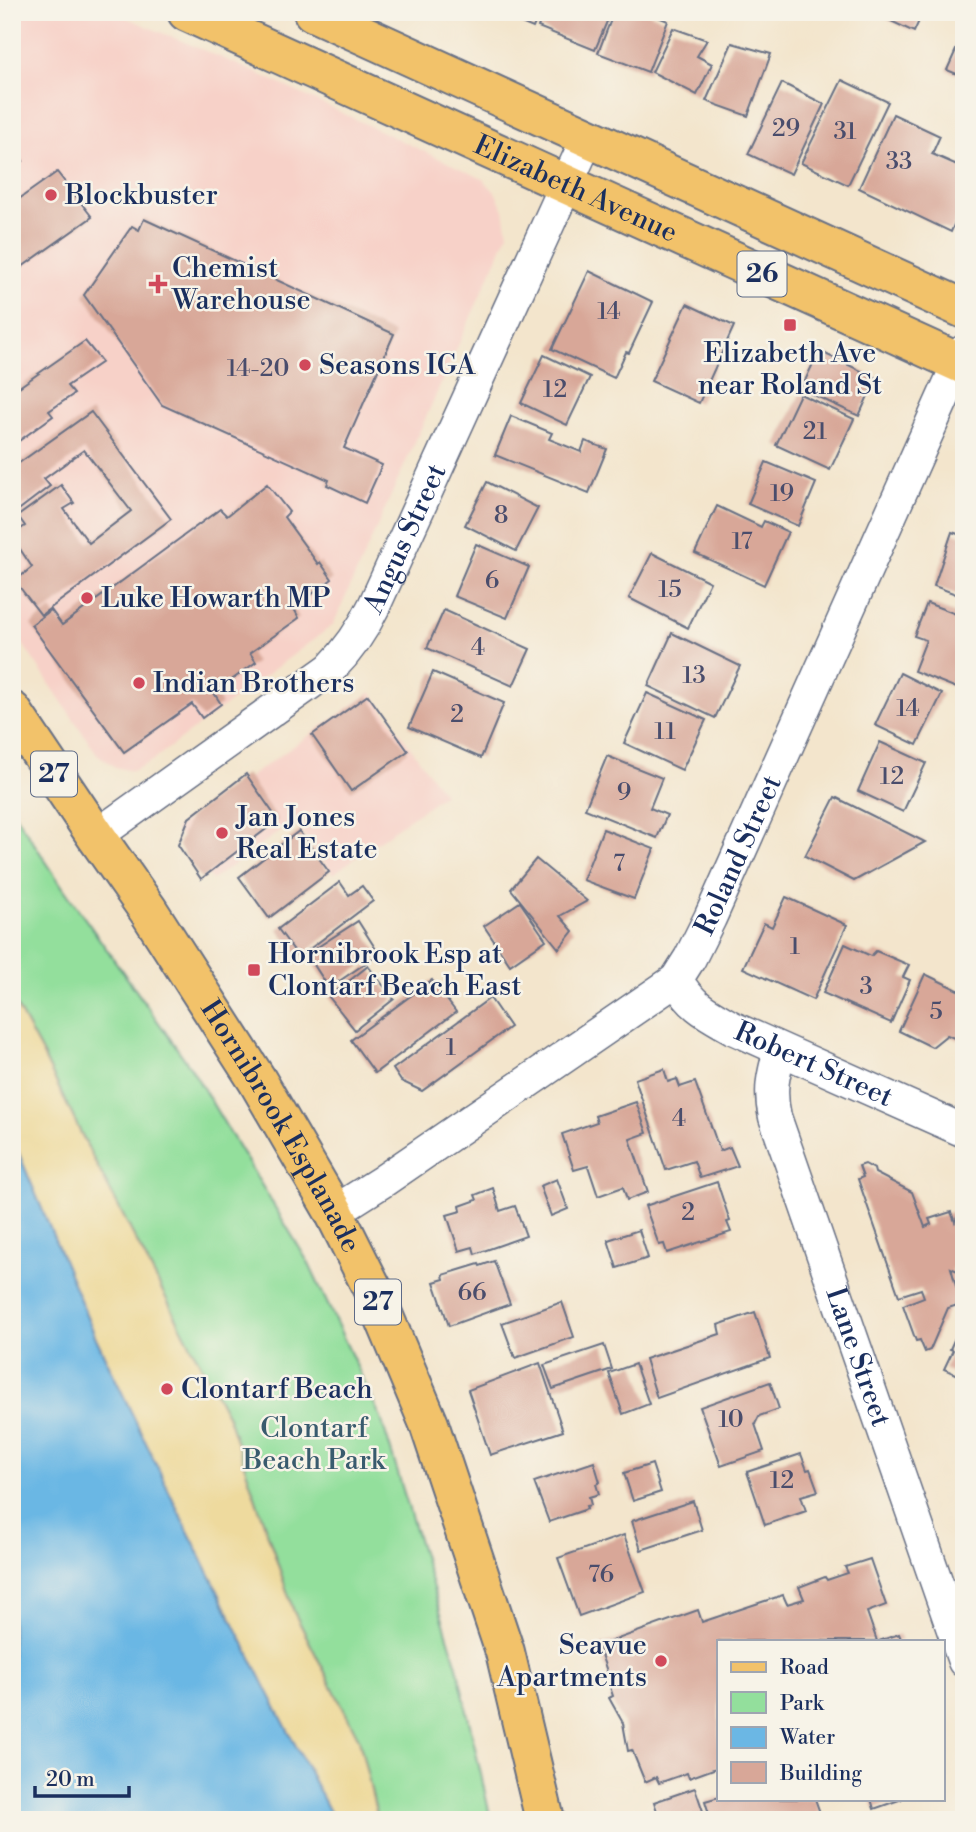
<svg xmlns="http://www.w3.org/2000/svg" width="976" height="1832" viewBox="0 0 976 1832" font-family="'Libre Bodoni',serif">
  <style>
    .built { fill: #f7d1c8 }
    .green { fill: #93df9c; stroke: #57877d; stroke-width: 2 }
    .sand { fill: #eeda9e; stroke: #84847e; stroke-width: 2 }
    .water { fill: #6bb7e4; stroke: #4373a1; stroke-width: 2 }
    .building { fill: #d8a798 }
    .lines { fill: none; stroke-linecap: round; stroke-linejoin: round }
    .minor-casing { stroke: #676f84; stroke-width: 35 }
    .primary-casing { stroke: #676f84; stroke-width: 42 }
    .trunk-casing { stroke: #676f84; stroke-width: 42 }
    .minor { stroke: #fff; stroke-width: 32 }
    .primary { stroke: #f2c26a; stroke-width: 38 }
    .trunk { stroke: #f2c26a; stroke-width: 38 }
    .poi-dot { fill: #d1495b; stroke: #f7f3e8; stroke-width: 2.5 }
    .labels { text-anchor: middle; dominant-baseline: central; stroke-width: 5; stroke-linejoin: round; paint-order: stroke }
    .number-label { font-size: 24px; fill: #4a4d6c }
    .shield { fill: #f7f3e8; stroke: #5d6a87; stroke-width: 2 }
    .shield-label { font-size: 26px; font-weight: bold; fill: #1b2f5e }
    .street-label { font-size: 28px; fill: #1b2f5e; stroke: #f7f3e8 }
    .poi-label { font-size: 28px; fill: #1b2f5e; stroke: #f7f3e8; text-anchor: start }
    .park-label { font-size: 28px; fill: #395b6e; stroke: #f7f3e8 }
  </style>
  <rect width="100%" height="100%" fill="#f7f3e8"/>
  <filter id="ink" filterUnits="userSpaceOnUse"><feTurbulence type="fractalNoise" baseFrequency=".0143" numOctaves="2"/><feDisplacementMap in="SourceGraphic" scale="14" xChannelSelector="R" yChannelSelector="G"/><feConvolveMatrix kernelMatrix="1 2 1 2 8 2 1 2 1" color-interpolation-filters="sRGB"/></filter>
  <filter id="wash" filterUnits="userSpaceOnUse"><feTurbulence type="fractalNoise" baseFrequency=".00686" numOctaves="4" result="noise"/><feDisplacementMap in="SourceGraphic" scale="28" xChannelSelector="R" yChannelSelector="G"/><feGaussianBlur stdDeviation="1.57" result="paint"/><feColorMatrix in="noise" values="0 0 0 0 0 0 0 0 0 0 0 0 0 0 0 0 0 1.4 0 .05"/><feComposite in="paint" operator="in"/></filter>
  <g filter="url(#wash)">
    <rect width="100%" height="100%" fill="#f3e5cc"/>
    <g class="built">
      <polygon points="12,12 113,12 248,69 483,179 495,192 504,210 508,234 333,625 150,762 132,771 115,767 97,754 12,628"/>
      <polygon points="371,692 444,794 333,874 294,821 212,880 175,829"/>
    </g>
    <polygon class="green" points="12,810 64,889 191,1068 308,1262 381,1418 457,1666 491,1820 378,1820 359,1739 294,1612 228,1417 92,1156 42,1053 12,998"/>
    <polygon class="sand" points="12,998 42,1053 92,1156 228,1417 294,1612 359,1739 378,1820 334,1820 267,1690 186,1527 96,1338 19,1154 12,1141"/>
    <polygon class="water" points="12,1141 19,1154 96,1338 186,1527 267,1690 334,1820 12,1820"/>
    <g id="blocks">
      <g class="building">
        <polygon points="495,12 540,12 533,28"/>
        <polygon points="544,12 611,12 595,50 538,27"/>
        <polygon points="614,12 646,12 668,21 648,72 598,53"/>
        <polygon points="872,12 923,12 914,32"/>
        <polygon points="673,28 707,40 697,56 712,64 697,95 652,72"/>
        <polygon points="964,32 964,77 947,70"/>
        <polygon points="732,43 771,54 748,116 706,101"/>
        <polygon points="842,80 888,102 848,185 801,163"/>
        <polygon points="782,83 824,104 791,174 748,154"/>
        <polygon points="893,114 940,136 932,154 964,168 964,201 951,232 859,188"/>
        <polygon points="12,146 23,161 12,169"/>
        <polygon points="57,172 92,217 12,274 12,204"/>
        <polygon points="144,219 394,334 344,448 382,465 365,503 327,485 329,480 162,405 84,295 132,226 139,230"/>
        <polygon points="589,271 653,302 629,353 626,352 614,378 552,349"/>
        <polygon points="687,304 734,326 699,403 651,381"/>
        <polygon points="85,341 102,362 67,386 74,394 49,411 53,416 12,446 12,392"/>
        <polygon points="819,351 876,378 859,416 801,389"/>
        <polygon points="544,355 590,377 567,425 521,403"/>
        <polygon points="800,394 854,419 830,470 776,445"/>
        <polygon points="91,412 171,519 41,615 15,581 32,567 12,537 12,535 25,526 18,516 61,485 74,503 64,509 89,543 131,511 84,450 44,479 50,486 12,515 12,468"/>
        <polygon points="511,416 552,433 549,439 581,452 585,441 607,449 589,493 495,455"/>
        <polygon points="766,462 816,483 798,526 748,504"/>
        <polygon points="487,482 538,508 516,551 465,525"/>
        <polygon points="267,484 289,512 284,517 318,564 320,562 332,579 307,598 306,596 292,605 299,618 250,653 256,662 214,693 221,704 202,718 192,704 124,752 31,625 51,610 62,625 220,509 227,516"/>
        <polygon points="717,506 761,527 764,521 788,532 764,585 695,553"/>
        <polygon points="952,532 964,536 964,597 934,586"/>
        <polygon points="476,544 529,567 507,618 454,596"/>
        <polygon points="652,553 710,582 688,628 629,598"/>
        <polygon points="927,603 964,617 964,691 914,671 926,640 914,636"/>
        <polygon points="444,610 530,649 513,686 427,648"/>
        <polygon points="672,633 740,666 715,718 648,686"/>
        <polygon points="433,672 504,703 481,758 409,727"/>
        <polygon points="900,673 942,694 917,745 875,725"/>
        <polygon points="647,693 706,720 682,770 624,743"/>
        <polygon points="368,695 408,751 351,791 312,735"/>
        <polygon points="880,742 926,763 903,812 858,791"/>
        <polygon points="607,756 662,778 650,808 667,815 657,838 585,809"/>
        <polygon points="246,774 278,820 201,879 178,845 189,818"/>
        <polygon points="835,797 925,842 854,881 805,856"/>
        <polygon points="603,829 654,849 634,899 583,880"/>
        <polygon points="299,831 329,872 269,918 239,877"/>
        <polygon points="536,859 587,901 560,916 573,931 559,949 511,889"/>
        <polygon points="340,882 349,895 362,886 373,901 299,957 278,929"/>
        <polygon points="786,897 847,925 813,1000 743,968 764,923 772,927"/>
        <polygon points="520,902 546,940 510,965 484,926"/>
        <polygon points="358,921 379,954 329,988 307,954"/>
        <polygon points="845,944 871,956 876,951 909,965 903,977 910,980 891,1023 823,993"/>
        <polygon points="368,966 394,999 355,1030 329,997"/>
        <polygon points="925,974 964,993 964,1031 959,1040 947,1035 932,1047 899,1031"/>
        <polygon points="432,980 456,1012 375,1073 351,1040"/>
        <polygon points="490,998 510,1027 422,1091 401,1081 393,1069"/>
        <polygon points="664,1069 668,1082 677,1079 680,1087 695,1082 720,1151 730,1147 738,1166 700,1178 694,1161 666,1170 635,1079"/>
        <polygon points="636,1102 647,1133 630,1139 648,1192 627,1200 623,1187 598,1196 588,1166 574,1170 562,1134 597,1122 595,1116"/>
        <polygon points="865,1164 874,1169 875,1173 912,1192 925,1227 931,1224 929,1219 951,1212 955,1222 959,1213 964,1215 964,1274 951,1268 961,1304 948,1308 930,1350 925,1352 920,1340 916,1341 903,1305 924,1297 921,1289 899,1296 858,1179 863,1177 859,1166"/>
        <polygon points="557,1179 568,1209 551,1216 540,1186"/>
        <polygon points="717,1182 730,1221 727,1222 731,1232 667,1253 664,1244 659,1245 645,1206"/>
        <polygon points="493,1188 500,1211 515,1206 526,1236 475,1254 473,1247 459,1251 447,1215 461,1211 460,1206 477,1200 475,1195"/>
        <polygon points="639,1230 648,1258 617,1268 608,1240"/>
        <polygon points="494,1261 510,1304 449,1326 434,1282 444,1279 443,1275 479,1264 480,1266"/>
        <polygon points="562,1302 574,1337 515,1358 502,1323"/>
        <polygon points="755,1312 770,1358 657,1398 645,1359 720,1334 718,1325"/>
        <polygon points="964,1318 964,1378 944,1369 953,1350 950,1349"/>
        <polygon points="604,1345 612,1369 553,1389 544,1365"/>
        <polygon points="540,1363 563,1431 490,1455 468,1390"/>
        <polygon points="635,1364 649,1404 623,1414 609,1373"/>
        <polygon points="770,1382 779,1409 759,1416 755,1424 764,1451 721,1466 700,1407"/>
        <polygon points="801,1454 807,1470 810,1469 818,1491 801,1496 806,1511 765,1525 747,1472"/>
        <polygon points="594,1462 600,1482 596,1484 599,1494 589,1497 591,1505 586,1506 587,1509 549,1522 534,1482"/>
        <polygon points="652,1464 661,1492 633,1501 624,1473"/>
        <polygon points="693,1501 702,1530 641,1550 632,1521"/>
        <polygon points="624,1535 645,1592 579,1616 558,1558"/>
        <polygon points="870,1559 886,1605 867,1612 877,1641 719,1641 719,1767 689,1778 687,1773 659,1783 656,1777 645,1782 632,1750 628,1751 623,1723 609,1698 613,1696 607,1678 609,1677 598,1646 698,1610 702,1622 783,1595 787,1604 804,1599 799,1587 825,1577 827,1580 848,1573 845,1567"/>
        <polygon points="899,1634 902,1641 879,1641"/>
        <polygon points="695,1788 705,1817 697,1820 660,1820 654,1802"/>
        <polygon points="719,1797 719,1799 815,1799 820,1813 800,1820 711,1820 705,1801"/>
        <polygon points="871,1799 902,1799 874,1809"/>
      </g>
    </g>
  </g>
  <g filter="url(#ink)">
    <use href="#blocks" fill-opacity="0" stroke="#676f84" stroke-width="2"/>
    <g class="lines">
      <g class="minor-casing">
        <g id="minor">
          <path id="s1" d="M96,836L330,669C349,650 362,631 374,606L587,139"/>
          <path id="s2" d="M676,980C694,1008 705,1012 733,1028L964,1131"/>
          <path id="s3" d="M780,1050C773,1075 769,1091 775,1117L964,1661"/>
          <path id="s4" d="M334,1212L383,1181L676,980L690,958L710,918L964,351"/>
        </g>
      </g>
      <g class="primary-casing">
        <g id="primary">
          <path id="s5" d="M12,711L96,836L148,910L257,1080L334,1212L372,1288L429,1424L505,1652L545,1820"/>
        </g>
      </g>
      <g class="trunk-casing">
        <g id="trunk">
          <path id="s6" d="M187,12L964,365"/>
          <polyline points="313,12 964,309"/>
        </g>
      </g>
      <use href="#minor" class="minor"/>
      <use href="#primary" class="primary"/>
      <use href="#trunk" class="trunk"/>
    </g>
  </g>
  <g class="poi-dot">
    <circle cx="51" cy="195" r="7"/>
    <path d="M154.5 273.5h7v7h7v7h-7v7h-7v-7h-7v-7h7z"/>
    <rect x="783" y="318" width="14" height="14" rx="3.5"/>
    <circle cx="305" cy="365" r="7"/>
    <circle cx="87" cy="598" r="7"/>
    <circle cx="139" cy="683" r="7"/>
    <circle cx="222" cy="833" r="7"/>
    <rect x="247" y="963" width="14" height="14" rx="3.5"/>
    <circle cx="167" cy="1389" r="7"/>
    <circle cx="661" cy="1661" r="7"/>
  </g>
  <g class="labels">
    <g class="number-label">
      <text x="786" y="129">29</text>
      <text x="845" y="132">31</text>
      <text x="899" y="162">33</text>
      <text x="609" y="312">14</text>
      <text x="258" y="369">14-20</text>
      <text x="555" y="390">12</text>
      <text x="815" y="432">21</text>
      <text x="782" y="494">19</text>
      <text x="501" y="516">8</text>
      <text x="742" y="542">17</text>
      <text x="492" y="581">6</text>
      <text x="670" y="590">15</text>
      <text x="478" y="648">4</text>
      <text x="694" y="676">13</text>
      <text x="908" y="709">14</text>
      <text x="457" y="715">2</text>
      <text x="665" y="732">11</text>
      <text x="892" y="777">12</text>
      <text x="624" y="793">9</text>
      <text x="619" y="864">7</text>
      <text x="795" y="947">1</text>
      <text x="866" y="987">3</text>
      <text x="936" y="1012">5</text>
      <text x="451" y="1048">1</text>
      <text x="679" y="1119">4</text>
      <text x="688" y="1213">2</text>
      <text x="472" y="1293">66</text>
      <text x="731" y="1420">10</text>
      <text x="782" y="1481">12</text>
      <text x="601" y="1575">76</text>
    </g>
    <g class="shield">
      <rect x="737.5" y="251.5" width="49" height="45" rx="5"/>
      <rect x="31" y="751.5" width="46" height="45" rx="5"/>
      <rect x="355" y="1279.5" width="46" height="45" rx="5"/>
    </g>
    <g class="shield-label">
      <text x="762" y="274">26</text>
      <text x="54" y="774">27</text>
      <text x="378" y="1302">27</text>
    </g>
    <g class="street-label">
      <text stroke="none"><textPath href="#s6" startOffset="427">Elizabeth Avenue</textPath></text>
      <text stroke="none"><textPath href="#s1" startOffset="439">Angus Street</textPath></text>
      <text stroke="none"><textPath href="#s4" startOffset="553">Roland Street</textPath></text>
      <text stroke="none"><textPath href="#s2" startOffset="164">Robert Street</textPath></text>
      <text stroke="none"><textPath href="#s5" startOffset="495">Hornibrook Esplanade</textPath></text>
      <text stroke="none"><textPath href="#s3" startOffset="322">Lane Street</textPath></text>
    </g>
    <g class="poi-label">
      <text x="65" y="195">Blockbuster</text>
      <text x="172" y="268">Chemist<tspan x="172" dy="32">Warehouse</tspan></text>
      <text x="790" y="353" text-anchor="middle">Elizabeth Ave<tspan x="790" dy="32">near Roland St</tspan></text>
      <text x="319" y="365">Seasons IGA</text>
      <text x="101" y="598">Luke Howarth MP</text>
      <text x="153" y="683">Indian Brothers</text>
      <text x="236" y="817">Jan Jones<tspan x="236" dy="32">Real Estate</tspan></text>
      <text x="268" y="954">Hornibrook Esp at<tspan x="268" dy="32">Clontarf Beach East</tspan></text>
      <text x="181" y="1389">Clontarf Beach</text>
      <text x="647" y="1645" text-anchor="end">Seavue<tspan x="647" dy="32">Apartments</tspan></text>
    </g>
    <g class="park-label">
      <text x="314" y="1428">Clontarf<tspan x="314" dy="32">Beach Park</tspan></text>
    </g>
  </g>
  <rect width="976" height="1832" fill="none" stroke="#f7f3e8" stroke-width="42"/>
  <rect x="717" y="1640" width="228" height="161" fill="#f7f3e8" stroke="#9fa5b1" stroke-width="2"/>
  <rect x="731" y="1662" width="35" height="10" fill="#f2c26a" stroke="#9fa5b1" stroke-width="2"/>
  <text x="780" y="1674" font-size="21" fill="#1b2f5e">Road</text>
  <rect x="731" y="1692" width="35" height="21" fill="#93df9c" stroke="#9fa5b1" stroke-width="2"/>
  <text x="780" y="1710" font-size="21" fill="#1b2f5e">Park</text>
  <rect x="731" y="1727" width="35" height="21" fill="#6bb7e4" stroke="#9fa5b1" stroke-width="2"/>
  <text x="780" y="1744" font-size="21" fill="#1b2f5e">Water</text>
  <rect x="731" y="1762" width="35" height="21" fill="#d8a798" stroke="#9fa5b1" stroke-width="2"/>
  <text x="780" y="1780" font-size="21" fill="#1b2f5e">Building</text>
  <path d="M35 1786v10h94v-10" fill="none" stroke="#1b2f5e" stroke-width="3.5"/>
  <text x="46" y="1786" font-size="21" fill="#1b2f5e" stroke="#f7f3e8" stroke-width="5" paint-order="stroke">20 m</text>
</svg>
